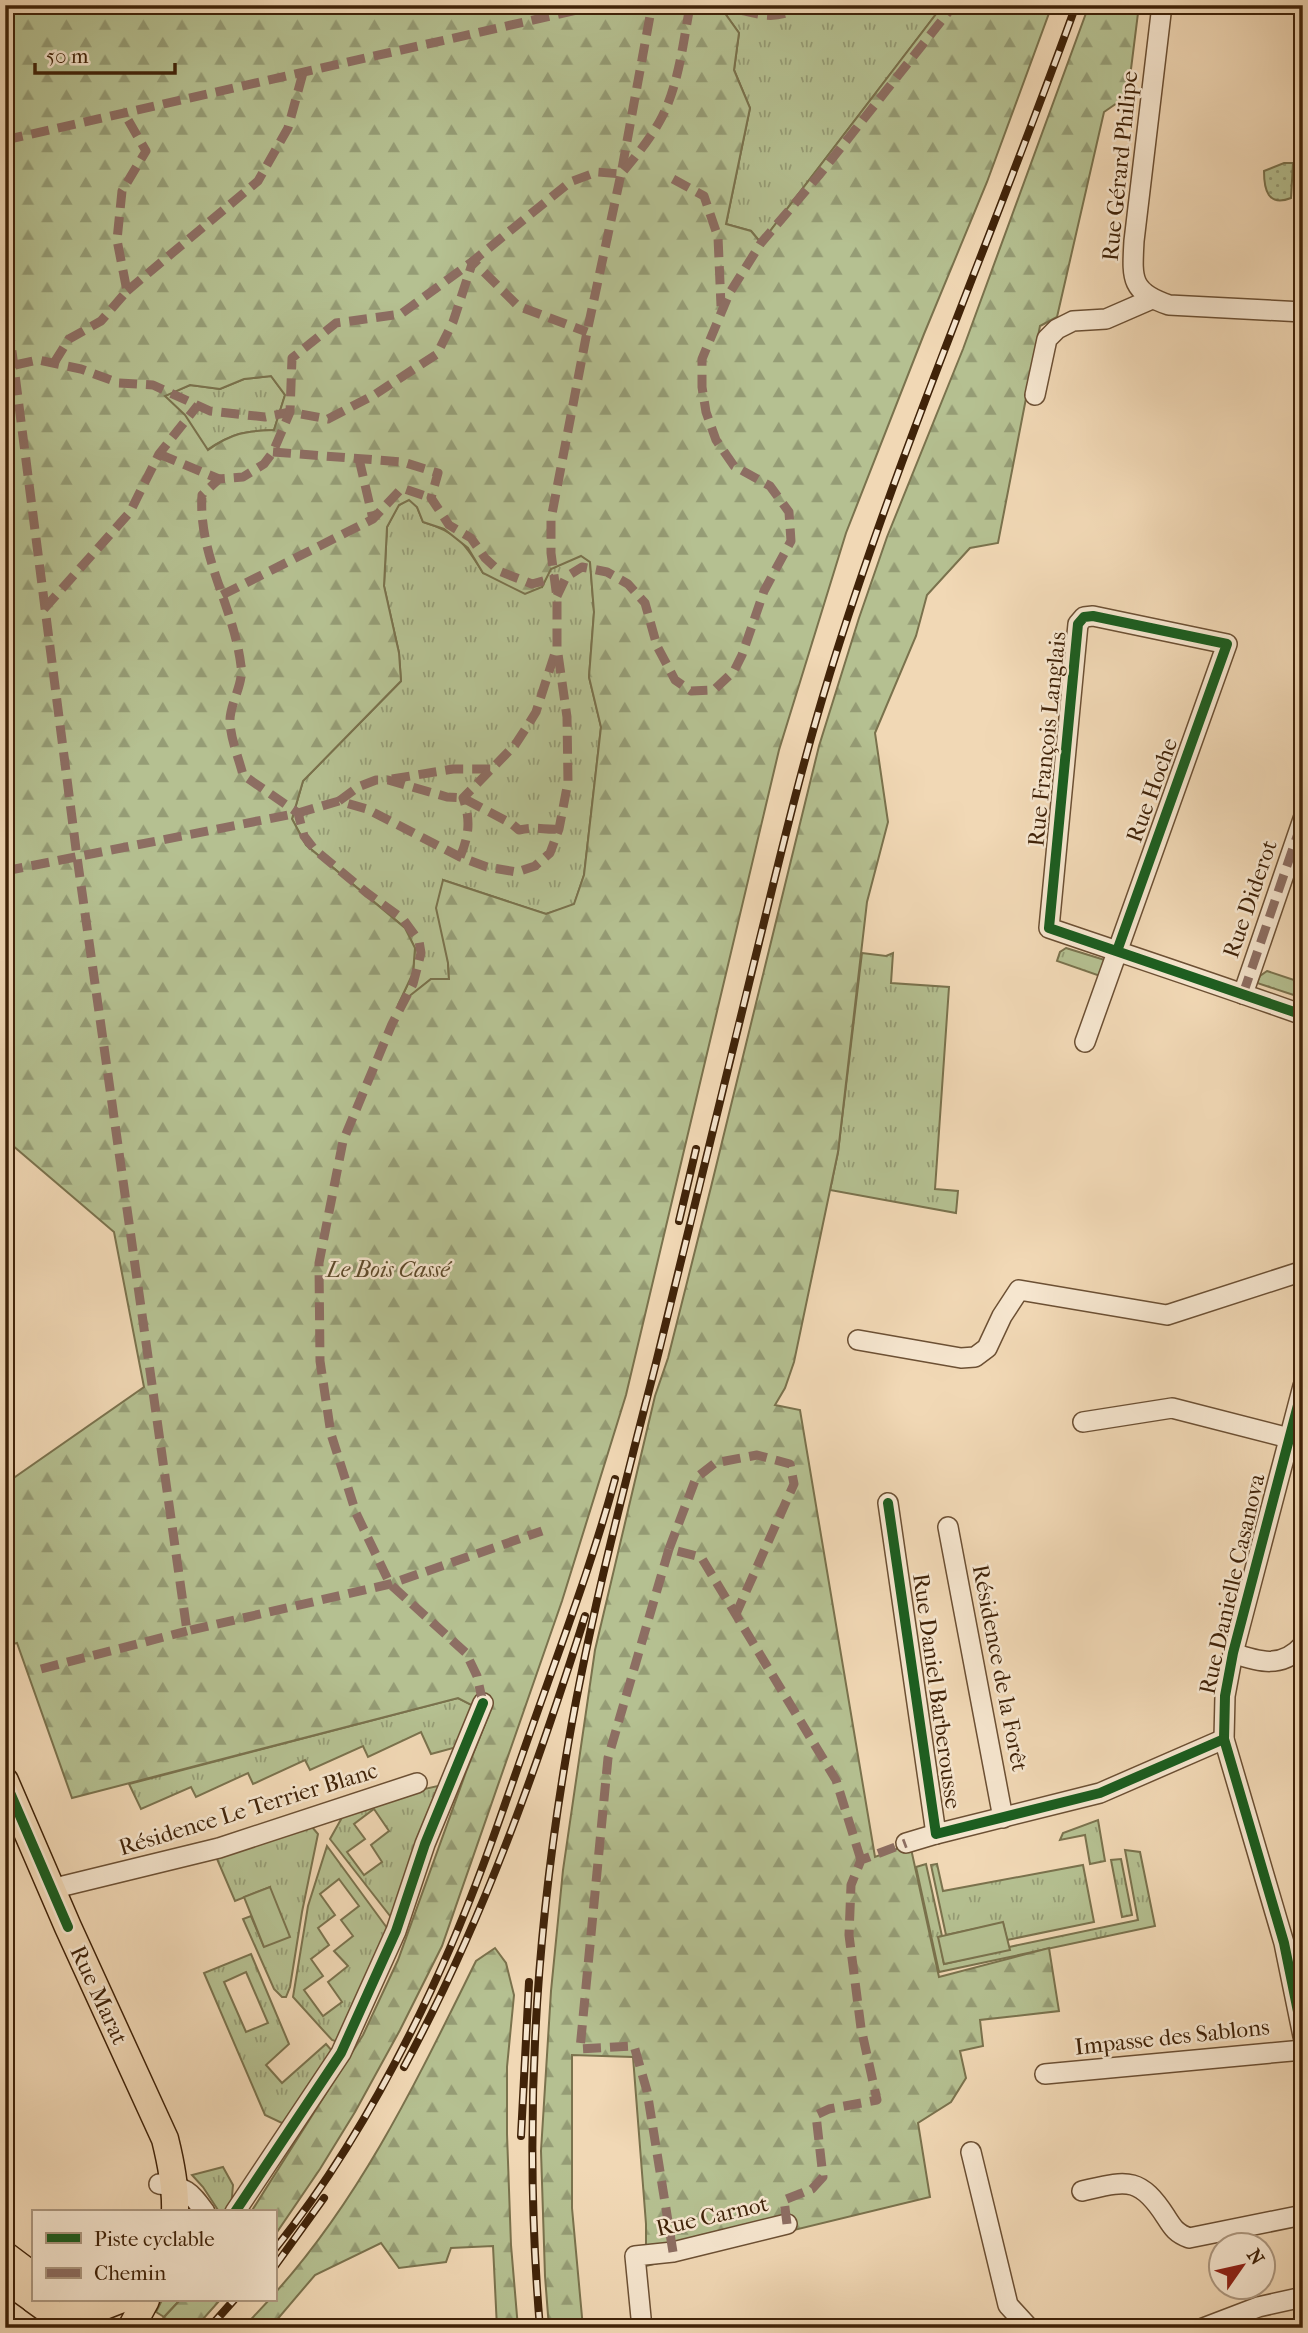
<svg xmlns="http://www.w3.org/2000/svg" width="1308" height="2333" viewBox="0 0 1308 2333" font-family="'IM FELL French Canon',serif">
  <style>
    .grass { fill: url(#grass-tufts); stroke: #7a724d; stroke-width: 2; fill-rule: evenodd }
    .forest { fill: url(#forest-firs); stroke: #7a724d; stroke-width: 2; fill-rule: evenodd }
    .park { fill: url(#park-dots); stroke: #7a724d; stroke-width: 2 }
    .pitch { fill: #b5c091; stroke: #7a724d; stroke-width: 2 }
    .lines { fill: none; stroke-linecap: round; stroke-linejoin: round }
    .minor-casing { stroke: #6c5034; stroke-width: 22 }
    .major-casing { stroke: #402309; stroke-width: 29 }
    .minor { stroke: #f6e6cf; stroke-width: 19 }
    .major { stroke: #f1d8b5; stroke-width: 26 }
    .rail-casing { stroke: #402309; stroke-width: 8 }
    .rail { stroke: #f6e6cf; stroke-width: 5; stroke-dasharray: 16; stroke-linecap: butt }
    .quiet { stroke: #8d6e63; stroke-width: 9; stroke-dasharray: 18 9; stroke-linecap: butt }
    .cycleway-casing { stroke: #f6e6cf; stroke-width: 15 }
    .cycleway { stroke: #1b5e20; stroke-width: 10 }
    .labels { text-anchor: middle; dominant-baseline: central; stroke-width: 5; stroke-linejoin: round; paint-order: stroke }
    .street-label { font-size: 23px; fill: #402309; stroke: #f6e6cf }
    .park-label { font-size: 23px; font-style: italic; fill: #5d4a2b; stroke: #f6e6cf }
  </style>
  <defs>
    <pattern id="grass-tufts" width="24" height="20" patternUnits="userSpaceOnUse" patternTransform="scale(1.75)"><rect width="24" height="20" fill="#b5c091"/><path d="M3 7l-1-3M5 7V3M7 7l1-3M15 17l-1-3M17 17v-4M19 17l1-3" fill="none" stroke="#959c75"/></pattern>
    <pattern id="forest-firs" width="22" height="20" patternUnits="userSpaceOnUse" patternTransform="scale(1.75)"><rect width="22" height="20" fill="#b5c091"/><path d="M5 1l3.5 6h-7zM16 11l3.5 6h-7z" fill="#959c75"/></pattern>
    <pattern id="park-dots" width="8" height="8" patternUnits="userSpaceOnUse" patternTransform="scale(1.75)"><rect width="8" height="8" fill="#b5c091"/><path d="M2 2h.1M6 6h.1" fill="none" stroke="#959c75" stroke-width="1.8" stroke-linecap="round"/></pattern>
  </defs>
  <rect width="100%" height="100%" fill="#f1d8b5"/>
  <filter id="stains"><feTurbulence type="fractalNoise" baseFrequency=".00286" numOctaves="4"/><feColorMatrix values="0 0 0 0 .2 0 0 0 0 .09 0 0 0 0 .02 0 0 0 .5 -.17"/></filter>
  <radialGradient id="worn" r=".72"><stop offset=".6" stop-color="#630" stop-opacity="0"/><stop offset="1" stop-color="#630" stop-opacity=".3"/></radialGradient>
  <g class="grass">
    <polygon points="719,5 943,5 761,243 751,231 726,224 750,108 734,70 739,33"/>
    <path d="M271,376L285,395L274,430C245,431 232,433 207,450L164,396L190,385L220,389L244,379Z"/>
    <path d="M409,499L417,507L423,522C457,532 465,543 483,573L542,587L550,569L581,555L590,562L594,612L589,677L601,727L584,875L574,905L546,914L443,880L449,979H431L397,1007L413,973L415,949L405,928L306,845L292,819L303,781L401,681L399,653L384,586L387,527L398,506Z"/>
    <polygon points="1066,948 1108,961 1103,977 1057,961 1060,952"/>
    <polygon points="862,953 886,956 893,953 891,983 949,987 935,1189 958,1191 956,1213 830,1190 838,1152"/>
    <polygon points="1267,971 1303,983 1303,998 1257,983 1260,976"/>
    <polygon points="458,1698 472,1705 457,1747 431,1754 421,1732 368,1757 363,1746 310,1770 305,1760 253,1784 248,1773 196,1797 191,1787 141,1809 129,1784"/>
    <path d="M442,1785L394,1921L330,1839L344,1814L380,1799ZM374,1809L389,1831L371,1845L382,1862L364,1875L347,1852L365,1839L354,1824Z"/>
    <polygon points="1098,1820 1105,1861 1090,1864 1085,1835 1060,1840 1063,1833"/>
    <polygon points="312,1827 318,1834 302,1912 290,1987 286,1997 282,1997 274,1989 243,1919 251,1916 264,1947 270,1887 235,1901 214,1852"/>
    <path d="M327,1846L390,1932L338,2042L332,2040L293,1997L308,1906ZM339,1879L359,1906L341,1920L353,1936L334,1951L348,1966L328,1982L342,2002L323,2016L304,1990L323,1976L311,1959L329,1945L318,1928L335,1915L320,1894Z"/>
    <polygon points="1125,1850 1140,1852 1155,1926 939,1972 916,1867 926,1864 942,1936 939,1937 944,1964 1009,1949 1009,1947 1138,1920"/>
    <polygon points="1121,1859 1132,1915 1122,1917 1111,1860"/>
    <polygon points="937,1864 943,1891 1083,1865 1094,1922 1007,1940 1003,1923 946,1935 931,1865"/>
    <path d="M251,1954L289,2044L266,2065L282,2083L326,2044L333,2052L284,2124L265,2115L204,1973ZM246,1972L268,2023L246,2032L224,1982Z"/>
    <polygon points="223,2167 233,2185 231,2208 224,2212 218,2210 203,2187 192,2175"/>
    <polygon points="162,2300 180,2300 164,2317 156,2312"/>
  </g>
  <g class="forest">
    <path d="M5,5H719L739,33L734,70L750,108L726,224L751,231L761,243L943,5H1052L987,182L924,334L846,533L779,750L626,1395L562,1601L442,1946L400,2030L355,2112L320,2169L275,2235V2212H251L363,2035L398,1960L466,1772L489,1714L458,1698L72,1798L17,1643L5,1646V1484L144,1387L114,1232L5,1139ZM271,376L285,395L274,430C245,431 232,433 208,450L185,415L165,396L190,385L220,389L244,379ZM409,500L417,507L423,522L444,529L468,548L483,573L525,594L542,587L551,569L581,556L590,562L594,612L589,677L601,727L584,875L574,904L546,914L443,880L436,908L448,963L449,979H431L398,1005L413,973L415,948L405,928L306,845L292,819L303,781L401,681L399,653L384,586L387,527L399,505Z"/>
    <polygon points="1089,5 1139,5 1127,101 1120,101 1104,112 1057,317 1040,326 998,543 970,548 927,595 916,636 875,733 888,822 867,902 838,1152 794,1362 785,1388 775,1405 800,1410 875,1857 910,1844 939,1977 1049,1948 1059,2011 980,2020 983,2046 960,2051 966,2078 951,2102 918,2123 930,2197 646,2266 646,2224 633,2057 572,2055 572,2208 583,2328 549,2328 545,2276 541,2151 551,1991 563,1870 595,1650 655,1396 668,1358 711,1187 819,746 859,618 887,537 963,349"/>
    <path d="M495,1948L506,1963L514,1995L507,2067V2134L511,2245L518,2328H497L493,2246L451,2248L446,2262L399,2268L381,2243L315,2275L270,2328H243L269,2300H275V2293C363,2195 418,2078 476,1961Z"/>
    <polygon points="180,2300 220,2300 195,2328 154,2328"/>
  </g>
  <path class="park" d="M1284,163H1293L1291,198C1268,207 1264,190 1264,171Z"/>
  <g class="pitch">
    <polygon points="270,1887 290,1937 264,1947 244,1897"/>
    <polygon points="1003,1922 1010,1950 944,1964 938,1937"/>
  </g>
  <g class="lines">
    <g class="minor-casing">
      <g id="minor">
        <path d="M1162,5L1134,241C1132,278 1130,292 1169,305L1303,312"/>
        <polyline points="1035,395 1047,339 1057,329 1073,321 1106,319 1152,299"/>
        <polyline points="1243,994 1303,819"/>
        <path d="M1085,1042L1227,644L1093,616L1084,617L1078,624L1049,928C1134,957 1219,985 1303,1015"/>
        <polyline points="858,1340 961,1358 975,1357 987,1348 1002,1316 1019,1290 1167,1315 1303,1271"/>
        <polyline points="1303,1386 1233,1653 1225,1696 1224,1739 1284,1943 1303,2036"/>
        <polyline points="1083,1422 1172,1408 1289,1438"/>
        <polyline points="888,1503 936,1834 1100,1793 1224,1739"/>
        <polyline points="948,1527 1003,1818"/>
        <path d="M1233,1653C1259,1662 1282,1669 1303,1645"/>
        <polyline points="906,1843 936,1834"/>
        <polyline points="51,1889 219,1848 417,1783"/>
        <polyline points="1045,2074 1303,2050"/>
        <polyline points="971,2152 1008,2305 1029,2328"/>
        <path d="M159,2184C186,2187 190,2191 205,2212"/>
        <path d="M1082,2191C1126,2181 1139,2175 1166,2217C1173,2228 1176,2233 1189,2238L1303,2215"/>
        <polyline points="235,2212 341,2053 396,1931 425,1844 483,1703"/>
        <polyline points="642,2328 635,2256 673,2252 787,2224"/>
        <polyline points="1203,2328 1258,2307 1303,2297"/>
      </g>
    </g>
    <g class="major-casing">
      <g id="major">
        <path d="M5,1781L68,1927L165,2139C171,2163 176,2187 175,2212"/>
        <polyline points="5,2255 33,2276"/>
        <polyline points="5,2279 33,2299"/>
        <polyline points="34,2300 73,2328"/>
        <polyline points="72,2304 102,2307 120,2300"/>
        <polyline points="131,2328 146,2300"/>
      </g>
    </g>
    <use href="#minor" class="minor"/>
    <use href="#major" class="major"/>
    <g class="rail-casing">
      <g id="rail">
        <polyline points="679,1221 696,1149"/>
        <path d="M404,2067C482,1923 536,1771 585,1616"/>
        <polyline points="521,2136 529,1982"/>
        <path d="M275,2249C347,2159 404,2054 450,1948C481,1877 505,1803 531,1730C560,1647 592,1564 615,1479"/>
        <polyline points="275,2266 324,2198"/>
        <polyline points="209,2328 234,2300"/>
        <path d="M540,2328C524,2140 534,1949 565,1763C587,1628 622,1496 656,1363C693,1215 728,1066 765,918C785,836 805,754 830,673C900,446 996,228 1076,5"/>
      </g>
    </g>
    <use href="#rail" class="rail"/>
    <g class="quiet">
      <path d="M687,5C699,8 713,7 726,8C762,12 768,24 806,5"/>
      <polyline points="5,140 599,5"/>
      <polyline points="673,179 704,196 718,237 721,306"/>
      <polyline points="127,291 258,181 288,128 303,73"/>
      <polyline points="5,297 77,857 187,1631 390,1584 542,1531"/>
      <polyline points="54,363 69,339 101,321 127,291 117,240 122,191 146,151 124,113"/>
      <polyline points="15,365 38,360 81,369 119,383 153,385 210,411 265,417 290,412 328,419 374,395 437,354 453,322 473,261 518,306 587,332"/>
      <polyline points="273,452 403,462 438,473 431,498 449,525 471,538 485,558 499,571 532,584 554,578"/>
      <polyline points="159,454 219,479"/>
      <polyline points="359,459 373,519"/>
      <polyline points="222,595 373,519 402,488 431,498"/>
      <polyline points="557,596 566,577 582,567 607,572 628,584 645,603 657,646 675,680 691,691 714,690 734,671 742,655 764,591 791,541 789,512 770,486 734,466 716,440 706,412 702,387 702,359 729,294 761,243 820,174 954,5"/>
      <polyline points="44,609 130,512 159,454 198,405"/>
      <polyline points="392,779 453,769 493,769"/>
      <path d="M339,801L358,787L376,780H388L447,797L463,798L512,824L519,830C537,826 543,830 559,829"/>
      <path d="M460,857C469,836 471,820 463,798L515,745L528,725L536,712L556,650"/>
      <polyline points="5,871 298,813 339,801 367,809 460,857 487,867 517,872 535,866 550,853 559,829 568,782 567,717 557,647 557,598 551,553 551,519 587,332 621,174 652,5"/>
      <polyline points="1243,994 1303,819"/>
      <polyline points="669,1549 696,1478 715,1463 757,1455 790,1464 794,1484 736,1614"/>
      <polyline points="41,1669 187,1631"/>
      <path d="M483,1703L477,1676L466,1653L390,1584L356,1513L331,1434L320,1361L319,1263L343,1141L392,1024L413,984L421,953L419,941L403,919L367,893L314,849L304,836L298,813L243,775C239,759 231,740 230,723C229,704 244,685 241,666C234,607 198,555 202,495L219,479L243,477L264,464L273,452L290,412L292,358L336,323L401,314L473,261L570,182L597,172L621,174C636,156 651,138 662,117C679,83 683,43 690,6"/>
      <polyline points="787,2224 784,2200 812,2189 823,2177 816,2115 829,2109 877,2100 861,2028 849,1935 851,1885 861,1860 906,1843"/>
      <polyline points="673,2252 647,2091 634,2046 580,2049 608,1758 669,1549 701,1557 836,1780 861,1860"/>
    </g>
    <g class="cycleway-casing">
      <g id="cycleway">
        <polyline points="1117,951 1227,644 1093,616 1084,617 1078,624 1049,928 1303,1015"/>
        <polyline points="1303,1386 1233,1653 1225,1696 1224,1739 1284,1943 1303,2036"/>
        <polyline points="888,1503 936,1834 1100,1793 1224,1739"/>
        <polyline points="5,1781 68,1927"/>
        <polyline points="235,2212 341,2053 396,1931 425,1844 483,1703"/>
      </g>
    </g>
    <use href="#cycleway" class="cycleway"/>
  </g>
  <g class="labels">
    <g class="street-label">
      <text transform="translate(1120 166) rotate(-84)">Rue Gérard Philipe</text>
      <text transform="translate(1047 739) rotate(-84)">Rue François Langlais</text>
      <text transform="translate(1152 790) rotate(-70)">Rue Hoche</text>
      <text transform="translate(1250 899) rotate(-71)">Rue Diderot</text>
      <text transform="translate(1232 1584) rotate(-77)">Rue Danielle Casanova</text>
      <text transform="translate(1000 1668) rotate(79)">Résidence de la Forêt</text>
      <text transform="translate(937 1691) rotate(82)">Rue Daniel Barberousse</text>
      <text transform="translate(248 1809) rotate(-17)">Résidence Le Terrier Blanc</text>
      <text transform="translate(99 1995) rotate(65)">Rue Marat</text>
      <text transform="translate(1172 2037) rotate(-6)">Impasse des Sablons</text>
      <text transform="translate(712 2216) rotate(-13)">Rue Carnot</text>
    </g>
    <g class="park-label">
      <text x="388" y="1269">Le Bois Cassé</text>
    </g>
  </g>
  <rect width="1308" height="2333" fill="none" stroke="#f1d8b5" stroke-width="28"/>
  <rect x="7" y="7" width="1294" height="2319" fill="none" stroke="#402309" stroke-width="3.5"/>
  <rect x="14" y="14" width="1280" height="2305" fill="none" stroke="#402309" stroke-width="2"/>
  <rect x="32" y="2210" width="245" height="91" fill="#f6e6cf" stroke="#ad9880" stroke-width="2"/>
  <rect x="46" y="2233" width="35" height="10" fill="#1b5e20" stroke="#ad9880" stroke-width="2"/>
  <text x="94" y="2246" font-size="21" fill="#402309">Piste cyclable</text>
  <rect x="46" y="2268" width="35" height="10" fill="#8d6e63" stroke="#ad9880" stroke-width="2"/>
  <text x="94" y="2280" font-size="21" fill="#402309">Chemin</text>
  <g transform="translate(1242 2266) rotate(56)"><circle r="33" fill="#f6e6cf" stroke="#ad9880" stroke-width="2"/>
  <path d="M0-5L12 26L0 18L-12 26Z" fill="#8f2418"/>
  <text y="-10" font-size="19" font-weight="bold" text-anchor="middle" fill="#402309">N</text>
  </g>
  <path d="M35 63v10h140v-10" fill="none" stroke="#402309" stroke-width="3.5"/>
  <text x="46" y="63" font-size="21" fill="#402309" stroke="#f6e6cf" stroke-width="5" paint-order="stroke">50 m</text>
  <rect width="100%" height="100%" filter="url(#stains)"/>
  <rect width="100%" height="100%" fill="url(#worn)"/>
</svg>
